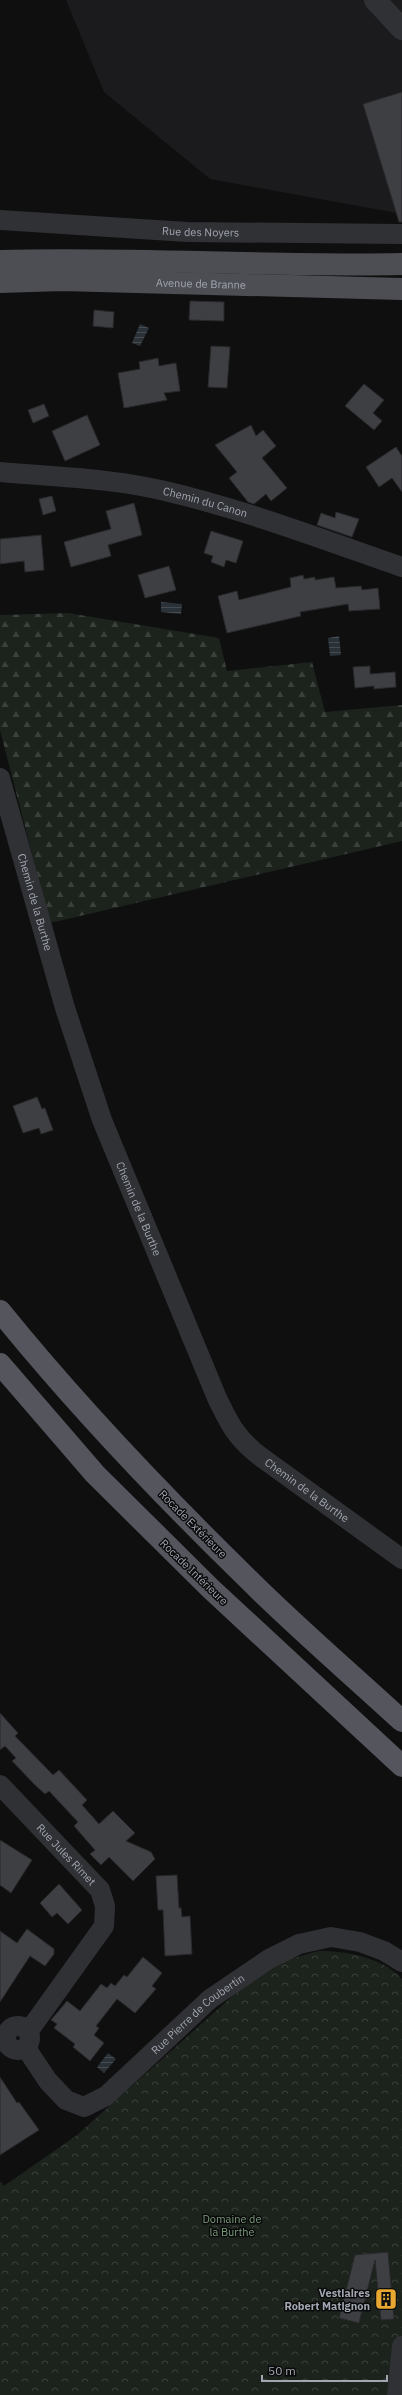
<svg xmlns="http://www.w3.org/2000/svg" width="402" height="2395" viewBox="0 0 402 2395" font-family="'IBM Plex Sans',sans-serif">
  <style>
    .built { fill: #1b1b1d }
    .forest { fill: url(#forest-firs) }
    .park { fill: url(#park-crowns) }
    .water { fill: url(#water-rules) }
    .building { fill: #3e3f43; stroke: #29292c }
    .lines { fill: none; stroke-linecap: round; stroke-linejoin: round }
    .minor { stroke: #303135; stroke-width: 20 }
    .tertiary { stroke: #303135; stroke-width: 22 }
    .primary { stroke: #4d4e54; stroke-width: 22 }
    .trunk { stroke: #55565d; stroke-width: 22 }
    .labels { text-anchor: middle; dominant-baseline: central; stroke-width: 3; stroke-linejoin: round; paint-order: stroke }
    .street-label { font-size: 11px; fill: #a1a6b1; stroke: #0a0a0b }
    .park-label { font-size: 11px; fill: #799b7a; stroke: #0a0a0b }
    .poi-label { font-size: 11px; font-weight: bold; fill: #a1a6b1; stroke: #0a0a0b; text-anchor: end }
  </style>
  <defs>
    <pattern id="forest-firs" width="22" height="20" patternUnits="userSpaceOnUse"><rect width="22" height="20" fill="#1c231d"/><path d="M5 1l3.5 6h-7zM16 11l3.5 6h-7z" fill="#3a403b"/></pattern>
    <pattern id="park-crowns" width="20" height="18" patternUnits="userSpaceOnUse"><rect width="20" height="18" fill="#1c231d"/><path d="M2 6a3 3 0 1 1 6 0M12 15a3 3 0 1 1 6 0" fill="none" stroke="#3a403b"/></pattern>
    <pattern id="water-rules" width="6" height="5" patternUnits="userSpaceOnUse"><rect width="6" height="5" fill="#2a3238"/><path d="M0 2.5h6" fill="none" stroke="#464d52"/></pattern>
  </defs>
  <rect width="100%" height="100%" fill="#0f0f10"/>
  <polygon class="built" points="66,0 402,0 402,214 210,179 104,92"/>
  <polygon class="forest" points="68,613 219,638 227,671 312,662 325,712 402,705 402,841 50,923 0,730 0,615"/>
  <path class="park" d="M318,1951C346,1951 382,1957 402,1979V2395H0V2181L4,2186L77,2135L246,1984L287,1960Z"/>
  <g class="water">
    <polygon points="140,324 149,328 140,346 132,343"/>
    <polygon points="161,602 182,604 181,614 161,612"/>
    <polygon points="339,636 341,655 330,656 328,638"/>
    <polygon points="108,2053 116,2059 104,2073 97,2067"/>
  </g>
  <g class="building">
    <polygon points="402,92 402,222 399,222 363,104"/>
    <polygon points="190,301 224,302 224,321 189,320"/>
    <polygon points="94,310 114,312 113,328 93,326"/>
    <polygon points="211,346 230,347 227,388 208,387"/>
    <polygon points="158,358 159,366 176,363 180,391 164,393 167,400 124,408 118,373 140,369 139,362"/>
    <polygon points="364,384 384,400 373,413 382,421 374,430 345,406"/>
    <polygon points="44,404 49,416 33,423 28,410"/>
    <polygon points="87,415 100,445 65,461 52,431"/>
    <polygon points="251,425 256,436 263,430 276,446 262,458 287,488 271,501 266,494 254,504 248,502 229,478 237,472 215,445"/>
    <polygon points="396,447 402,456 402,492 392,478 379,487 366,467"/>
    <polygon points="52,496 56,511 43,515 39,499"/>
    <polygon points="134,503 142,535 108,545 111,556 71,567 64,542 111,529 106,511"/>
    <polygon points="336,512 359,519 352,537 317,525 321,513 335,518"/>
    <polygon points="211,531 243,541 236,563 226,560 224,567 211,562 213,556 204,553"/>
    <polygon points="41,535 44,570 25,572 24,561 0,564 0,539"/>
    <polygon points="169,566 176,590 145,598 138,575"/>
    <polygon points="303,575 304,579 315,577 315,580 334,577 336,588 361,586 362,590 378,588 380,609 349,611 348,604 300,612 301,616 227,633 218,596 237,591 239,600 291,587 290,578"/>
    <polygon points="370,666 370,674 395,672 396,687 374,689 374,686 355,688 353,667"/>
    <polygon points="37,1097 42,1109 45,1108 53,1130 41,1134 39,1128 23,1133 13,1106"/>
    <polygon points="0,1713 18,1733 15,1736 53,1775 59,1770 87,1800 82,1805 99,1824 113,1811 135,1833 126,1841 151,1852 155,1859 133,1881 109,1857 101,1865 90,1854 95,1850 74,1826 78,1822 49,1791 45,1794 35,1785 12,1761 16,1758 5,1746 0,1750"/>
    <polygon points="0,1840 32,1860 11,1893 0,1885"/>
    <polygon points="177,1875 179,1908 181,1908 182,1917 190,1916 192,1954 165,1956 163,1910 158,1910 156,1876"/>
    <polygon points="59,1884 82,1910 68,1924 57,1913 52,1917 40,1903"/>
    <polygon points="27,1929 54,1949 54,1954 45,1966 30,1956 0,2002 0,1931 17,1943"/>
    <polygon points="143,1957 162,1973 152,1986 156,1989 135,2013 117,1999 96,2026 99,2028 94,2035 104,2043 90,2061 73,2047 75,2044 54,2028 57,2024 51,2020 67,2001 80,2011 101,1984 107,1988 111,1983 115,1986 124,1975 127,1977"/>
    <polygon points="0,2077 17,2103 19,2102 39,2130 0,2155"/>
    <polygon points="388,2252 394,2319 381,2320 375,2260 359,2323 339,2318 355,2255"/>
  </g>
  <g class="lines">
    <g class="minor">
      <path id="s1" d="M0,220L187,232L402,234"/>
      <path id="s2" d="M0,472C55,477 111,478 165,491C246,510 324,540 402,567"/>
      <path id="s3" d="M0,778L65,1008L102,1120L217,1398C230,1425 237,1439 261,1457L402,1559"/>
      <path id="s4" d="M0,1785L100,1890L105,1906L104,1926L28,2032"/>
      <circle cx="18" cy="2038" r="12"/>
      <path id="s5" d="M26,2048L48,2081L66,2100L84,2107L106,2096L210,1999L269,1959L299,1944L331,1937L360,1942L384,1951L402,1962"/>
      <polyline points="397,2395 402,2346"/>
    </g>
    <polyline class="tertiary" points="375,0 402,29"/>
    <g class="primary">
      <path d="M0,261C134,257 268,267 402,264"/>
      <path id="s6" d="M0,282L62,280L402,289"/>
    </g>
    <g class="trunk">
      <path d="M0,1311C76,1405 160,1493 246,1577C296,1627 350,1673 402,1721"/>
      <polyline points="0,1364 95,1474 210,1588 402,1766"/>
    </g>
  </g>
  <defs>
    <g id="building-square" transform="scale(1.15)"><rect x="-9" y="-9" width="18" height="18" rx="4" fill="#e7a731" stroke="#0a0a0b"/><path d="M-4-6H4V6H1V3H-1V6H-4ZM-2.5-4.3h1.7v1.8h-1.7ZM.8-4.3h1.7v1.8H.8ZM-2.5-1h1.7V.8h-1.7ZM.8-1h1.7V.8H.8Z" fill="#111"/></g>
  </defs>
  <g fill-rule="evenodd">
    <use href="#building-square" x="386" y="2299"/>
  </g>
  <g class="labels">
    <g class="street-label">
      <text stroke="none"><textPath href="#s1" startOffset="201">Rue des Noyers</textPath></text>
      <text stroke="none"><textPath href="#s6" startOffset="201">Avenue de Branne</textPath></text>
      <text stroke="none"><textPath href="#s2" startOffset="208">Chemin du Canon</textPath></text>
      <text stroke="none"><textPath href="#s3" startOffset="129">Chemin de la Burthe</textPath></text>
      <text stroke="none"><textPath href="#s3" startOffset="453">Chemin de la Burthe</textPath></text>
      <text stroke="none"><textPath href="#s3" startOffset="789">Chemin de la Burthe</textPath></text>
      <text transform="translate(193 1524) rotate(45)">Rocade Extérieure</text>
      <text transform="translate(194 1572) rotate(44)">Rocade Intérieure</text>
      <text stroke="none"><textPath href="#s4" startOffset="96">Rue Jules Rimet</textPath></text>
      <text stroke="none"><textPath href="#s5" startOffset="233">Rue Pierre de Coubertin</textPath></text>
    </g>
    <g class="park-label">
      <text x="232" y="2219">Domaine de<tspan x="232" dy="13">la Burthe</tspan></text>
    </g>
    <g class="poi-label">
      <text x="370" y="2293">Vestiaires<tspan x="370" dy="13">Robert Matignon</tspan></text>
    </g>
  </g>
  <path d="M262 2375v6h125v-6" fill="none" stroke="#a1a6b1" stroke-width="2"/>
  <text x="268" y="2375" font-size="12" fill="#a1a6b1" stroke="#0a0a0b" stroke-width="3" paint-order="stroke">50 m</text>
</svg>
